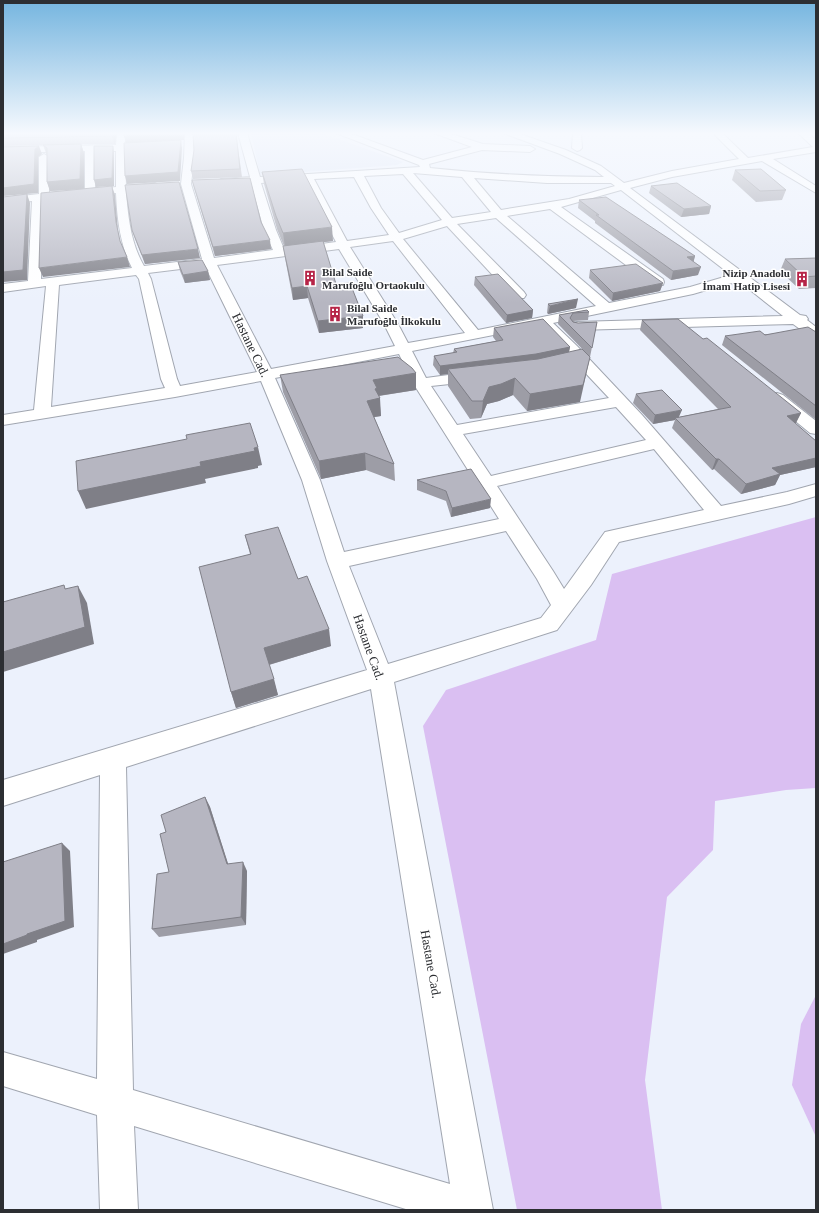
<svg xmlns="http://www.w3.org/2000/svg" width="819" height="1213" viewBox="0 0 819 1213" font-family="Georgia,serif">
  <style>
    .built { fill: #dbe3f4 }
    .green { fill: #dabff2 }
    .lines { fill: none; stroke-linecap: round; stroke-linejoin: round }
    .minor-casing { stroke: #a1a6b0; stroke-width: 2 }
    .minor { fill: #fff; fill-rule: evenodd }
    .wall { fill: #9d9da6 }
    .shaded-wall { fill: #7f7f87 }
    .building { fill: #b6b6c1; stroke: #7f7f87 }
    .labels { text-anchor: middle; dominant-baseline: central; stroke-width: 3; stroke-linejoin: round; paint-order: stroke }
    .far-poi-label { font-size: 11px; font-weight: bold; fill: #2c2e32; stroke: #fff; text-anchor: start }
    .street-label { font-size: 13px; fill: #2c2e32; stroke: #fff }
  </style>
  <rect width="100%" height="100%" fill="#ecf1fc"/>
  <polygon class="built" points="251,133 321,133 403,162 397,165 263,175 260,174"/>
  <g class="green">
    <polygon points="816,517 816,788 786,790 715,801 713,850 667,897 645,1080 662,1210 517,1210 423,726 446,690 596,640 612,574"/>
    <polygon points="816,995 816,1137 792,1085 801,1024"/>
  </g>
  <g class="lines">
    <g class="minor-casing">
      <g id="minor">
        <path d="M117,133H125V146L129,148L125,150L126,186L155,183L160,186L155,189L126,192C128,217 131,244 144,266L202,259L181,184L184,158L185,133H193L194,158L191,184L214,258L273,250L264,230L251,183L221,185L216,182L221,179L250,177L238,133H247L260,177L420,167L419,165L336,133H349L423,160L472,147L434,133H448L483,144L530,146L535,149L530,152L482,150L429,164L430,168C488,174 545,177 604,177L595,170L560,154L503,133H517L566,150L601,166L624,183L672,171L739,159L713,133H722L748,158L813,147L798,133H808L816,140V152L773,159L816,186V193L762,161L672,177L630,188L800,315L806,316L808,319L807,320L816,327V338L811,337L793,324L577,330L572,329L570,326L572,323L577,322L783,316L740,282L727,284L693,294L553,323L577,346L642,415L721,506L787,492L816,484V496L789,504L619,542L591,585L557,630L394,682L493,1210H409L134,1126L138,1210H100L97,1115L3,1086V1052L97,1079L100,775L3,806V780L367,670L327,561L302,480L261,381L175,397L3,425V415L34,410L46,286L3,292V284L28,281L32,201L3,204V198L39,194V157L44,154L49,157V193L85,190V151L3,153V147L116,145ZM95,151H116V187L95,189ZM413,173L462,177L491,212L452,218ZM403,174L442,220L399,233L381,208L364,176ZM354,177L371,208L389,235L347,241L314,179ZM474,178L547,183H611L615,186L569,199L501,210ZM304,180L336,242L284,249L276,230L261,183ZM621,190L731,275L690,287L609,303L507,216L550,209L653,285H663L664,282L663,279L561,207ZM116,193C117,218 120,245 132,268L41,279L43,200ZM496,218L596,306L478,330L403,239L447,226L514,298H524L526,295L524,292L457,224ZM393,241L465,333L408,343L398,324L350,247ZM339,249L384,324L395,346L271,369L217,265ZM205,266L257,372L180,386L177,379L151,279L148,273ZM136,275L139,279L161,379L165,388L51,407L59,285ZM544,325L543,327L545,330L609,398L457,425L431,386L478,381L483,379L486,376L483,373L478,371L426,378L412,351ZM399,354L413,383L499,519L344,552L320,480L275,378ZM616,407L646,440L491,476L463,434ZM654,449L704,510L605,532L564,589L553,571L497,486ZM506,531L537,579L551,605L541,618L388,664L349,566ZM371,689L450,1184L133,1090L126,767Z"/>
        <polygon points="573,133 581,133 582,148 580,150 577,151 572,148"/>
        <polygon points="777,393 783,395 816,421 816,434 810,433 771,401 769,398 771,395"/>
      </g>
    </g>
    <use href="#minor" class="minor"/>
  </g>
  <g class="wall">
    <polygon points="3,133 117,133 115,144 81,144 84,153 84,189 50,191 47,182 47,155 46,153 43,145 3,146"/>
    <polygon points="236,133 242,177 193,179 191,171 194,150"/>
    <polygon points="735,170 786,190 782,200 756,202 732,180"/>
    <polygon points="262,172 333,241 323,242 336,284 363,328 319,333 308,298 293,300 285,258 283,246 284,246 277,229 264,184"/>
    <polygon points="192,180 261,222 271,249 215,256 194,188"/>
    <polygon points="651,186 711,206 709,214 681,217 649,193"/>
    <polygon points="579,200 695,256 693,262 698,275 671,280 595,223 595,221 578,208"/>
    <polygon points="132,230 200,258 145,264 135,239"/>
    <polygon points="816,258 816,288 799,289 780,271 785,259"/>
    <polygon points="178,262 208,271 210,280 185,283 180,271"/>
    <polygon points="590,270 663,283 660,291 612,301 589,278"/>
    <polygon points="475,277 533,310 532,318 506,323 474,285"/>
    <polygon points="548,304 576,308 548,314 547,313"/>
    <polygon points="587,310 589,312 588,320 573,321 578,323 597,322 590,357 558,324 559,315"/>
    <polygon points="642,320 703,339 801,413 795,424 816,441 816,467 780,475 775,485 741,494 714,469 712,470 672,428 675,420 653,424 633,403 636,394 679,417 718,409 640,330"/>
    <polygon points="494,328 570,347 569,352 580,402 527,411 513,395 499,401 487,404 481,418 470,419 448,386 448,374 440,375 433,365 434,356 453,353 454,349 496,341 493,337"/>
    <polygon points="816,332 816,419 815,419 722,345 725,336"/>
    <polygon points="416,373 416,390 379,396 381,416 374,417 394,464 395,481 366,470 321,479 283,392 280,375"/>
    <polygon points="417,480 490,508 451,517 446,501 417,490"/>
    <polygon points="245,535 298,579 331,646 269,665 278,695 236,708 231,692 250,554"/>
    <polygon points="205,797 210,807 228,864 247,871 246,925 159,937 152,929 169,872 166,832"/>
  </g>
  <g class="shaded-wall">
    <polygon points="113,133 117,133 115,144 112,136"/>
    <polygon points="160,133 184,133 184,140 181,140 182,148 180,181 127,184 125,176 126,143 124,136"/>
    <polygon points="81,144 84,153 84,189 50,191 47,182"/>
    <polygon points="39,146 42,154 38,157 38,193 3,196 3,188 35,149"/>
    <polygon points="113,146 114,152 114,186 96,187 94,180"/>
    <polygon points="112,186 115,195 118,231 123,251 116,222"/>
    <polygon points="27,194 30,203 27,280 3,282 3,272"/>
    <polygon points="711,206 709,214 681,217 684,209"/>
    <polygon points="332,227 333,241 285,247 283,233"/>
    <polygon points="270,240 271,249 215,256 213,247"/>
    <polygon points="198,249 200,258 145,264 142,255"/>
    <polygon points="695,256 693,264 687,257"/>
    <polygon points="127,257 130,267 43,277 39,268"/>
    <polygon points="701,267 698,275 671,280 673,271"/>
    <polygon points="208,271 210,280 185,283 183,275"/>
    <polygon points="663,283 660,291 612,301 613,293"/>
    <polygon points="307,286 308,298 293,300 292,288"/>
    <polygon points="578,299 576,308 548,314 550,306"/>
    <polygon points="533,310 532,318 506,323 507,315"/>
    <polygon points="363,316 363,328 319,333 318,321"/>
    <polygon points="570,347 568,356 448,369 448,374 440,375 440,366"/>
    <polygon points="590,357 580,402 527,411 530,394"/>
    <polygon points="416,373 416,390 377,396 380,398 381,416 368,418 367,401 373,380"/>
    <polygon points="515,378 513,395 499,401 487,404 481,418 483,401 489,387"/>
    <polygon points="682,410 678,419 675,418 675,420 653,424 655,415"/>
    <polygon points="801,413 796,423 782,427 787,416"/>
    <polygon points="258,447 262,465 258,466 258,468 205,479 206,483 86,509 78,491"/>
    <polygon points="365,453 366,470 321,479 319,461"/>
    <polygon points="816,458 816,467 780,475 775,485 741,494 746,484 772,468"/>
    <polygon points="716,459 719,459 714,469 712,470"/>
    <polygon points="491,499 490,508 451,517 452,508"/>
    <polygon points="78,586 87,603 94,644 3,672 3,652"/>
    <polygon points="329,629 331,646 268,665 264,648"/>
    <polygon points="274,679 278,695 236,708 231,692"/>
    <polygon points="205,797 210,807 231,873 227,864"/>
    <polygon points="62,843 70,851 74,927 37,940 37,942 3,954 3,944 27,934"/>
    <polygon points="243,862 247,871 246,925 241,917"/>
  </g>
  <g class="building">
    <polygon points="3,133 113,133 112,136 3,138"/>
    <polygon points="124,133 160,133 124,136"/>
    <polygon points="193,133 236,133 240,169 191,171 194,150"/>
    <polygon points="181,140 178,172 125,176 124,143"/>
    <polygon points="81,144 80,179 47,182 47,148 43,145"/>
    <polygon points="39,146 35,149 34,184 3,188 3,147"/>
    <polygon points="94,146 113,146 112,178 94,180"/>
    <polygon points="302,169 332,227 283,233 276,216 262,172"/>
    <polygon points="761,169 786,190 760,191 735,170"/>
    <polygon points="250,178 261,222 270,240 213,247 192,180"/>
    <polygon points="179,182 198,249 142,255 132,230 125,185"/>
    <polygon points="677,183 711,206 684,209 651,186"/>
    <polygon points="112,186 116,222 120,241 127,257 39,268 41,193"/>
    <polygon points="27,194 23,270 3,272 3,197"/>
    <polygon points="606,197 695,256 687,257 701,267 673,271 596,215 599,215 579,200"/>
    <polygon points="323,241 336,284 350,283 363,316 318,321 307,286 292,288 283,246"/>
    <polygon points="816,258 816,276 804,277 785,259"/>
    <polygon points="202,260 208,271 183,275 178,262"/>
    <polygon points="636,264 663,283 613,293 590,270"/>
    <polygon points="498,274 533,310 507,315 475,277"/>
    <polygon points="578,299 550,306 548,304"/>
    <polygon points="587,310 589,312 573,313 570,318 573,322 578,323 597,322 592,348 559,315"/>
    <polygon points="543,319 570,347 536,354 440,366 434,356 457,352 454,349 503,340 494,328"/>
    <polygon points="678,319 703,339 707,338 801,413 787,416 816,441 816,458 772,468 780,474 746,484 719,459 716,459 675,418 731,407 642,320"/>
    <polygon points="808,327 816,332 816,406 725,336 760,331 765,335"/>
    <polygon points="582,349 590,357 583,385 530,394 515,378 501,384 489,387 483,401 472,401 448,369 538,359"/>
    <polygon points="398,357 412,368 416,373 373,380 377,388 375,389 380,398 367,401 394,464 365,453 319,461 280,375"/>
    <polygon points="662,390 682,410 655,415 636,394"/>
    <polygon points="250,423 258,447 254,448 255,451 200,462 201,466 78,491 76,461 187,439 186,435"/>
    <polygon points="471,469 491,499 452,508 446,491 417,480"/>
    <polygon points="278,527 298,579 307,576 329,629 264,648 274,679 231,692 199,567 251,554 245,535"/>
    <polygon points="64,585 65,589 78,586 85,627 3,652 3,602"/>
    <polygon points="205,797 227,864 243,862 241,917 152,929 157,874 169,872 160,834 166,832 161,815"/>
    <polygon points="62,843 65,921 27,934 27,935 3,944 3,862"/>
  </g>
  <linearGradient id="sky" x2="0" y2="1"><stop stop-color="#75b5df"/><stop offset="0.44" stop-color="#f6f9fe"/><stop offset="1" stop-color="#f6f9fe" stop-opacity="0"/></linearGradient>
  <rect width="819" height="303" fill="url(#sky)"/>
  <defs>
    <g id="building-bare" transform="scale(1.2)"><path d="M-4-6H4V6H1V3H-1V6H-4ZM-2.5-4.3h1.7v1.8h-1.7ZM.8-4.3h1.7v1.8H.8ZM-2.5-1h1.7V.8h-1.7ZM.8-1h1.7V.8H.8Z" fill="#b62447" stroke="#fff" stroke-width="2.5" paint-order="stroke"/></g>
  </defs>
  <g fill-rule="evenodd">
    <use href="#building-bare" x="310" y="278"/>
    <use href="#building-bare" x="802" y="279"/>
    <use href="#building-bare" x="335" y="314"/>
  </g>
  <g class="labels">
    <g class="far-poi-label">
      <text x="322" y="272">Bilal Saide<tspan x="322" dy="13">Marufoğlu Ortaokulu</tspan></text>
      <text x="790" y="273" text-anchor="end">Nizip Anadolu<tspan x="790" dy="13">İmam Hatip Lisesi</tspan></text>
      <text x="347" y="308">Bilal Saide<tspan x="347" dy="13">Marufoğlu İlkokulu</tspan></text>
    </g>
    <g class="street-label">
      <text transform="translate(251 345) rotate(64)">Hastane Cad.</text>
      <text transform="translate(369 647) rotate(70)">Hastane Cad.</text>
      <text transform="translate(431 964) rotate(80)">Hastane Cad.</text>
    </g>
  </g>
  <rect width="819" height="1213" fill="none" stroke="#2c2e32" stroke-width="8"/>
</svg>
